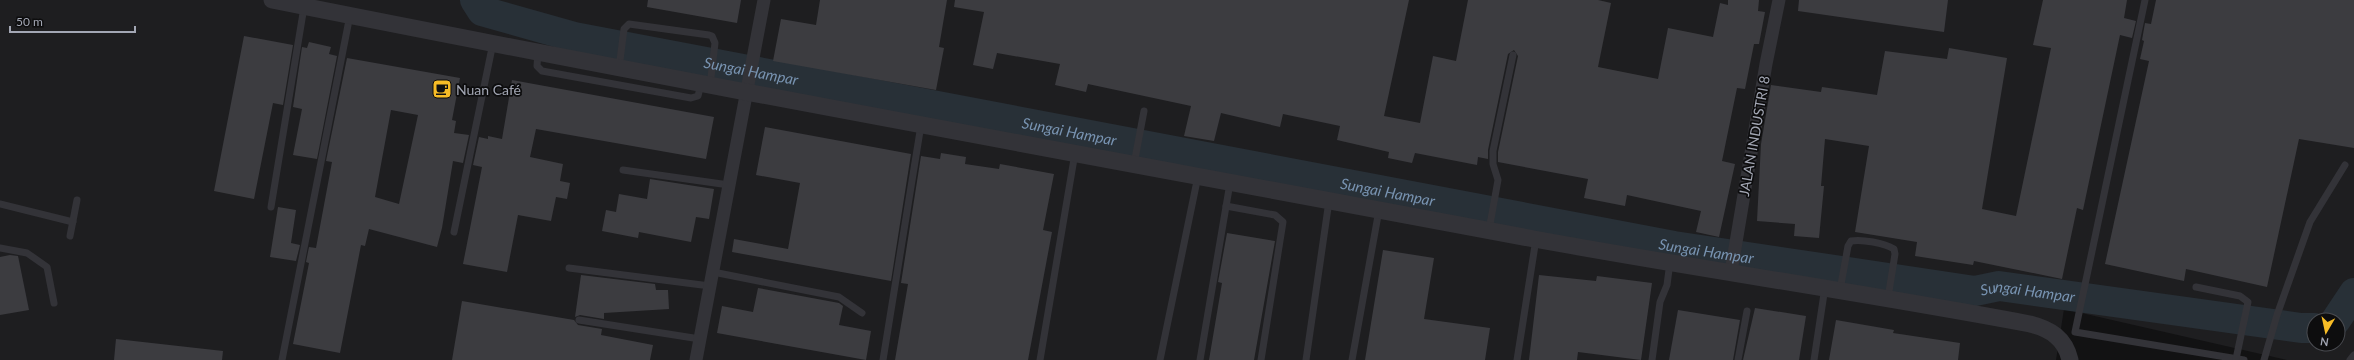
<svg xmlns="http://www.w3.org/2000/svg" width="2354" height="360" viewBox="0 0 2354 360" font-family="Lato,sans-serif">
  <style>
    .built { fill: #1e1e20; fill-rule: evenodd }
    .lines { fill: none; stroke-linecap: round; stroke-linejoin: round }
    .river { stroke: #283037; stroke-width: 30 }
    .building { fill: #3c3c40; fill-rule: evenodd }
    .service { stroke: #333338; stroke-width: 7 }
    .minor { stroke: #333338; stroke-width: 13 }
    .tertiary { stroke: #333338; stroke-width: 17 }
    .labels { text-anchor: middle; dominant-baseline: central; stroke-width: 3.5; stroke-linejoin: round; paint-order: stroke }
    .poi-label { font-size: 14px; fill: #a3a7b4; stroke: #0d0d0e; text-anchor: start }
    .street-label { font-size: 14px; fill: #a3a7b4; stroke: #0d0d0e }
    .water-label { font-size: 15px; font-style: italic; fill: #7893b1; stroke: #0d0d0e }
  </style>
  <rect width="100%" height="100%" fill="#121213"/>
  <path class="built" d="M0,0H2354V360H2287L2064,309L2056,360H0ZM2314,320H2338V344H2314Z"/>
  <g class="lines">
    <g class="river">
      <path id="s1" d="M475,0L482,11L574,37L1674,246L1975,291L1999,286L2301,328H2314"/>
      <polyline points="2336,320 2354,293"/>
    </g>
  </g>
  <g class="building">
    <polygon points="648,0 741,0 737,23 647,7"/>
    <polygon points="820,0 947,0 939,47 944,48 936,90 773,61 781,19 816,25"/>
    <polygon points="955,0 1409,0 1384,116 1420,123 1433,56 1456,61 1468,0 1598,0 1611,3 1598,67 1658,79 1668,28 1713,37 1720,3 1728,5 1728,0 1759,0 1758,11 1765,12 1759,44 1754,44 1745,89 1737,88 1722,161 1735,164 1719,237 1696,232 1701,211 1627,195 1625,206 1584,198 1588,179 1498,162 1498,152 1518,56 1514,50 1508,54 1488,150 1488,159 1478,157 1477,165 1415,153 1412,163 1388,158 1389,152 1337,140 1340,126 1283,114 1280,127 1221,113 1214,141 1184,136 1191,106 1088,84 1086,92 1055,85 1060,64 997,53 993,69 973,65 984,12 954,7"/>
    <polygon points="1799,0 1948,0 1944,32 1798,11"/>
    <polygon points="2043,0 2127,0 2124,18 2136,21 2132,38 2120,35 2083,210 2077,208 2062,279 1974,261 1973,265 1915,256 1917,242 1855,232 1869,146 1825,139 1821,186 1824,186 1819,238 1794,236 1795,224 1757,221 1761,144 1771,85 1821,92 1822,87 1877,95 1885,51 1947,59 1949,48 2007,58 1982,209 2016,216 2051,48 2033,45"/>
    <polygon points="2156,0 2354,0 2354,148 2299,139 2267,287 2186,269 2184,281 2105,264 2149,61 2140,59 2144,41 2142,40 2145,23 2151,24"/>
    <polygon points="244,36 293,45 283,105 273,103 254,199 214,191"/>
    <polygon points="309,42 331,47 329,54 337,56 317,159 293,155 302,109 293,107 302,47 307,48"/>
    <path d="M347,58L460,78L452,120L456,121L454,133L469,135L463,163L453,161L442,228L437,247L369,229L365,246L361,245L340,353L293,344L309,263L306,262L309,247L316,248L332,162L326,161ZM391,110L418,115L399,204L375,197Z"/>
    <polygon points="512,80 714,117 706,159 536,129 530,157 563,164 560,181 570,183 567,199 556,197 551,221 518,215 507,272 463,264 482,167 473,165 479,137 488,139 488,136 502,139"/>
    <polygon points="765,127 911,154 891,281 732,252 734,239 788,249 800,183 756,175"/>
    <polygon points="941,153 966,157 965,164 999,169 1000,164 1054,174 1043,230 1052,232 1028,360 895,360 908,284 901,283 921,156 940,159"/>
    <polygon points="650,179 714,189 709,219 696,217 691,242 639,232 638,238 602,231 606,210 616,212 619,194 647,199"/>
    <polygon points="278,207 296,210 291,243 300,245 296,261 270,257"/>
    <polygon points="1227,233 1275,241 1254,360 1209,360 1222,283 1218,282"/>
    <polygon points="1383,250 1434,258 1424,319 1490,328 1485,360 1365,360"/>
    <polygon points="10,255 18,256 29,310 0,315 0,257"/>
    <polygon points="581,275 655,284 656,290 668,290 669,309 604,313 604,319 580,315 575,317"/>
    <polygon points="1539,275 1596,281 1597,276 1652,283 1641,360 1578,352 1577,360 1529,360"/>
    <polygon points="758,288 839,303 843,306 839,325 871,331 866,360 717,333 722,306 753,312"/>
    <polygon points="462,301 574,320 578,325 602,329 601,335 653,345 650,360 452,360"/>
    <polygon points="1755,308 1806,316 1799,360 1743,360"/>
    <polygon points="1678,310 1740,320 1733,360 1669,360"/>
    <polygon points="1836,320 1894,330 1893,333 1960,343 1958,360 1829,360"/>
    <polygon points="116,339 223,351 222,360 114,360"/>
  </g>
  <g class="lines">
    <g class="service">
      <polyline points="2145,0 2075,332 2244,360"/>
      <polyline points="538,52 537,66 542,71 691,98 698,96 701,84"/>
      <polyline points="619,68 624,29 629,24 709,35 712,36 715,43 710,86"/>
      <polyline points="1134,164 1144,111"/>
      <polyline points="623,170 729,185"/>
      <polyline points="0,204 73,222"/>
      <polyline points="1226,206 1275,215 1283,222 1261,360"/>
      <polyline points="271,207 304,7"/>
      <polyline points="1489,230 1498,180 1493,164 1493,151 1513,55"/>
      <polyline points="454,232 493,43"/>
      <polyline points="70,236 77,200"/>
      <polyline points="0,248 27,253 47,267 54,303"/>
      <polyline points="569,268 710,286"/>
      <polyline points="713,272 839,297 862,313"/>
      <polyline points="2196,287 2240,296 2248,302 2236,359"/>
      <path d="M1840,290L1848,246L1851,241C1862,239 1884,243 1894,249L1895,254L1888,298"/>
      <polyline points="579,320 700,339"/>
      <polyline points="282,360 350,15"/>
      <polyline points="883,360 921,125"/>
      <polyline points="1040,360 1075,153"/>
      <polyline points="1160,360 1198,176"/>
      <polyline points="1200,360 1230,183"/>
      <polyline points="1306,360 1329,201"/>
      <polyline points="1352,360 1379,210"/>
      <polyline points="1517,360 1536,239"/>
      <polyline points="1652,360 1660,302 1667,285 1670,262"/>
      <polyline points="1738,360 1747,311"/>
      <polyline points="1814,360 1825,287"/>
      <polyline points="2264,360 2277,315 2310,222 2345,165"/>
      <polyline points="2350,360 2354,355"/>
    </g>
    <g class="minor">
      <polyline points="1731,272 1766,64 1779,0"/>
      <polyline points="696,360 764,0"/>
    </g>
    <path class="tertiary" d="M272,0C692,84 1113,160 1534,239C1699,269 1865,293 2030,324C2050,329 2065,338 2070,360"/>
  </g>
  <defs>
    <g id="cafe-square" transform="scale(1)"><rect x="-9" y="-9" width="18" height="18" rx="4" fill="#f7bc26" stroke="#0d0d0e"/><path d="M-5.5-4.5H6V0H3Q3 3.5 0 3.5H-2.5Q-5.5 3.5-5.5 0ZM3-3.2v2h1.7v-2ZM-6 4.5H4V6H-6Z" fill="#111"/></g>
  </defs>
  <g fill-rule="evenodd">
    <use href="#cafe-square" x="442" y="89"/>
  </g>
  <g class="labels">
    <g class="poi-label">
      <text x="456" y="89">Nuan Café</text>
    </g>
    <g class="street-label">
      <text transform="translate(1754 136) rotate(-80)">JALAN INDUSTRI 8</text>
    </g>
    <g class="water-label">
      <text stroke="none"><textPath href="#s1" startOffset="289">Sungai Hampar</textPath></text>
      <text stroke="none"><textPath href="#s1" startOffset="613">Sungai Hampar</textPath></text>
      <text stroke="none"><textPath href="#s1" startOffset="937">Sungai Hampar</textPath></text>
      <text stroke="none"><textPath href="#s1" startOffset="1261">Sungai Hampar</textPath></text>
      <text stroke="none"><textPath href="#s1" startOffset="1586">Sungai Hampar</textPath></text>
    </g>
  </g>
  <g transform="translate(2326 332) rotate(189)"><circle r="19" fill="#0d0d0e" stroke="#494b50"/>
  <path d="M0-3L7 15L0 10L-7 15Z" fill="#f7bc26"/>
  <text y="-6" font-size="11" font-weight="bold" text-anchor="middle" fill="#a3a7b4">N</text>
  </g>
  <path d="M10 26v6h125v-6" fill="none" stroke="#a3a7b4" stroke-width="2"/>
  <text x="16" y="26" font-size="12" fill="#a3a7b4" stroke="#0d0d0e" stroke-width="3" paint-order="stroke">50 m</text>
</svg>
